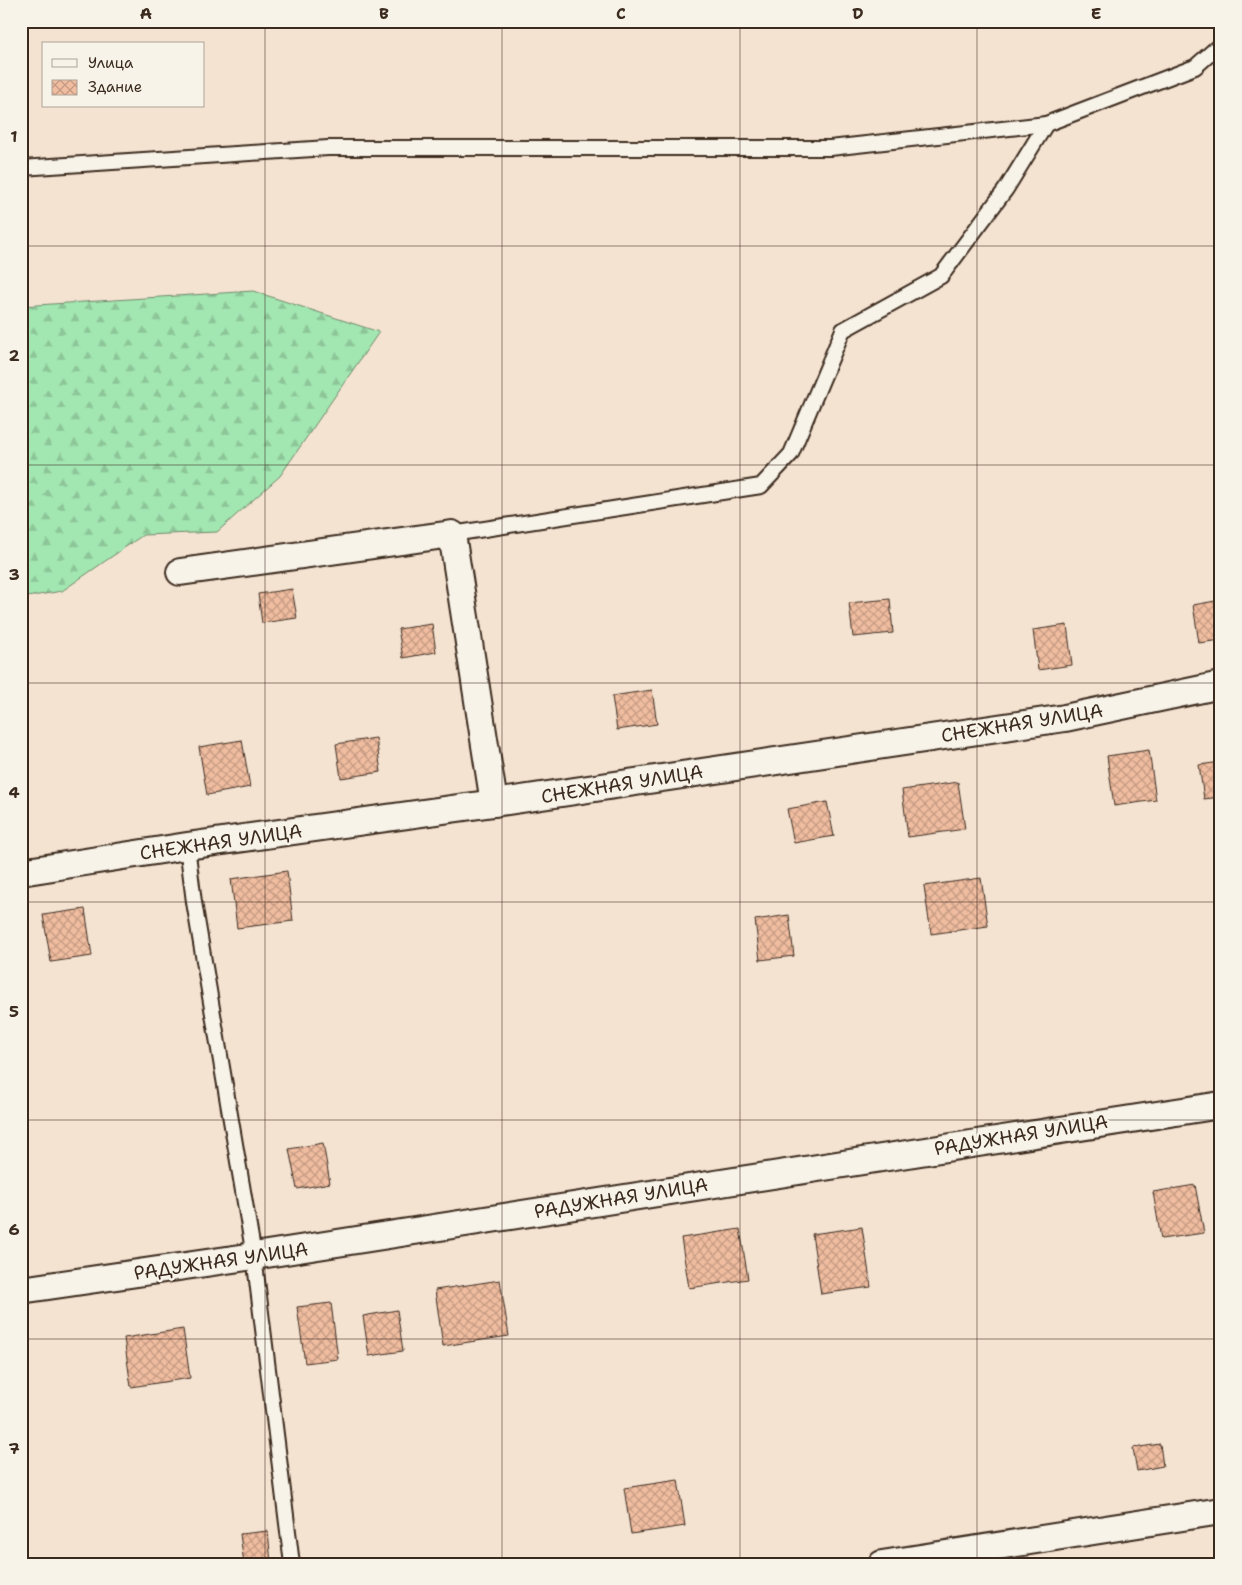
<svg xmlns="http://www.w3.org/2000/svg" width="1242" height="1585" viewBox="0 0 1242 1585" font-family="'Shantell Sans',sans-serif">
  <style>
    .forest { fill: url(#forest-firs); stroke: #6e8868 }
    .building { fill: url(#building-cross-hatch); stroke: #3b2a1e }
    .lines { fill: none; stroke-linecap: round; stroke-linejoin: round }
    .lane-casing { stroke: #3b2a1e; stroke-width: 18 }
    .street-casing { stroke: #3b2a1e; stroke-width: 30 }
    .lane { stroke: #f7f3e8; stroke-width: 14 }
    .street { stroke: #f7f3e8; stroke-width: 26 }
    .grid { fill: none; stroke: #3b2a1e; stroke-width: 1; stroke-opacity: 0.55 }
    .labels { text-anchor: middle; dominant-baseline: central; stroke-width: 5; stroke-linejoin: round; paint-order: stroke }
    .street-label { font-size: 19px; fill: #3b2a1e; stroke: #f7f3e8 }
    .neatline { fill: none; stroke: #3b2a1e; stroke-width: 2 }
    .grid-label { font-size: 16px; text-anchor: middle; font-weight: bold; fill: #3b2a1e }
  </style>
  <defs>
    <pattern id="forest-firs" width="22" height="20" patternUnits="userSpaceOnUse" patternTransform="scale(1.25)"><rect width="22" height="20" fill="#a2e6b1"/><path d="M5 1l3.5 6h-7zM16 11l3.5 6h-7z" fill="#8cc598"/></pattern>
    <pattern id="building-cross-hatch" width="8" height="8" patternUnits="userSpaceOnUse" patternTransform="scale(1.25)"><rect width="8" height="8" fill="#f0bda0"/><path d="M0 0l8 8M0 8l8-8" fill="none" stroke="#c49a82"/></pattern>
  </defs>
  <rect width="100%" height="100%" fill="#f5e3d2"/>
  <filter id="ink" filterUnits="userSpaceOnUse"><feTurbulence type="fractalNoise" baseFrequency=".02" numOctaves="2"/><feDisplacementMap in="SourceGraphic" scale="10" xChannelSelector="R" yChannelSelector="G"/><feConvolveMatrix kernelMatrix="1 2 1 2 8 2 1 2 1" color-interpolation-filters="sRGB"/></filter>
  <g filter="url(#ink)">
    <polygon class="forest" points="253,291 379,332 280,476 217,532 143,535 62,591 21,598 21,306"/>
    <g class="building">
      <polygon points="292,589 297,618 262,623 258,594"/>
      <polygon points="890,599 893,633 853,637 849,603"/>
      <polygon points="1221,600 1221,640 1199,643 1193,605"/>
      <polygon points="432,624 436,652 403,658 398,629"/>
      <polygon points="1067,625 1072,665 1038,670 1033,630"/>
      <polygon points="652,690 657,724 617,730 612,696"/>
      <polygon points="376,738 381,772 341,778 336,744"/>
      <polygon points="242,740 250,787 207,795 199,747"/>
      <polygon points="1149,750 1156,800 1114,806 1107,756"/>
      <polygon points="1221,762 1221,797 1204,799 1199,765"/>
      <polygon points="958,782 965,829 908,837 902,790"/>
      <polygon points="827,802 834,836 794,843 787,809"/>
      <polygon points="287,871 293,921 237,928 231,879"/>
      <polygon points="981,878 988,926 931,934 924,886"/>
      <polygon points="85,909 92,956 51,962 43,915"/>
      <polygon points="789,915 794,956 760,960 755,920"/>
      <polygon points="323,1143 330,1183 297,1189 289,1149"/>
      <polygon points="1195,1185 1204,1233 1161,1239 1153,1192"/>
      <polygon points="862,1227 871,1287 821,1294 812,1234"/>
      <polygon points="740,1229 748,1279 689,1288 681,1238"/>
      <polygon points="500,1280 509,1336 443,1346 435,1290"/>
      <polygon points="331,1303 338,1359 305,1363 297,1307"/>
      <polygon points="397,1310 403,1351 369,1356 363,1316"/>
      <polygon points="183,1329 190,1378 131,1387 124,1338"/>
      <polygon points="1160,1444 1163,1466 1137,1471 1133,1448"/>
      <polygon points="678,1480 685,1526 631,1534 624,1488"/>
      <polygon points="268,1531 271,1563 244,1564 240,1534"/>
    </g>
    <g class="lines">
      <g class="lane-casing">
        <g id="lane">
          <polyline points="21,168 328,148 830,148 1046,124"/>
          <polyline points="452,534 761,486 791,454 843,330 941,276 1006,189 1046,124 1195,67 1221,44"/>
          <polyline points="187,846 194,902 254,1256 292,1564"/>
        </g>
      </g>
      <g class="street-casing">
        <g id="street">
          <polyline points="180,572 452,534 494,803"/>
          <polyline points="21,872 187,846 494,803 1065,718 1221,685"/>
          <polyline points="21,1290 254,1256 1221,1105"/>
          <polyline points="882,1564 1221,1511"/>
        </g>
      </g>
      <use href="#lane" class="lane"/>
      <use href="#street" class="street"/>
    </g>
  </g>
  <path class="grid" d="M265,21V1564M502,21V1564M740,21V1564M977,21V1564M21,246H1221M21,465H1221M21,683H1221M21,902H1221M21,1120H1221M21,1339H1221"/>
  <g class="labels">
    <g class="street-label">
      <text transform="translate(1022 723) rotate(-9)">СНЕЖНАЯ УЛИЦА</text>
      <text transform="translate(622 784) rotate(-9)">СНЕЖНАЯ УЛИЦА</text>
      <text transform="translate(221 842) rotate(-8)">СНЕЖНАЯ УЛИЦА</text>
      <text transform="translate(1021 1135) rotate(-9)">РАДУЖНАЯ УЛИЦА</text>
      <text transform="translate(621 1198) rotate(-9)">РАДУЖНАЯ УЛИЦА</text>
      <text transform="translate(221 1261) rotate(-8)">РАДУЖНАЯ УЛИЦА</text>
    </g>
  </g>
  <rect width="1242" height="1585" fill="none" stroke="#f7f3e8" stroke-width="55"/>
  <rect x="42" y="42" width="162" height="65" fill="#f7f3e8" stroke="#aca397"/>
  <rect x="52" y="59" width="25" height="8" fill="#f7f3e8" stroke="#aca397"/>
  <text x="88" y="68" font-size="15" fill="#3b2a1e">Улица</text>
  <rect x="52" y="80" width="25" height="15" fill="url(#building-cross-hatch)" stroke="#aca397"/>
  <text x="88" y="92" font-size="15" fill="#3b2a1e">Здание</text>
  <rect x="28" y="28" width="1186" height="1530" class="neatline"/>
  <g class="grid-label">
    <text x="146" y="19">A</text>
    <text x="384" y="19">B</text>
    <text x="621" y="19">C</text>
    <text x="858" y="19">D</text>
    <text x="1096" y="19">E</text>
    <text x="14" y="142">1</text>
    <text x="14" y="361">2</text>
    <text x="14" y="580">3</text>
    <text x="14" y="798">4</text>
    <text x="14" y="1017">5</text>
    <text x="14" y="1235">6</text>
    <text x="14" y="1454">7</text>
  </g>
</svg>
